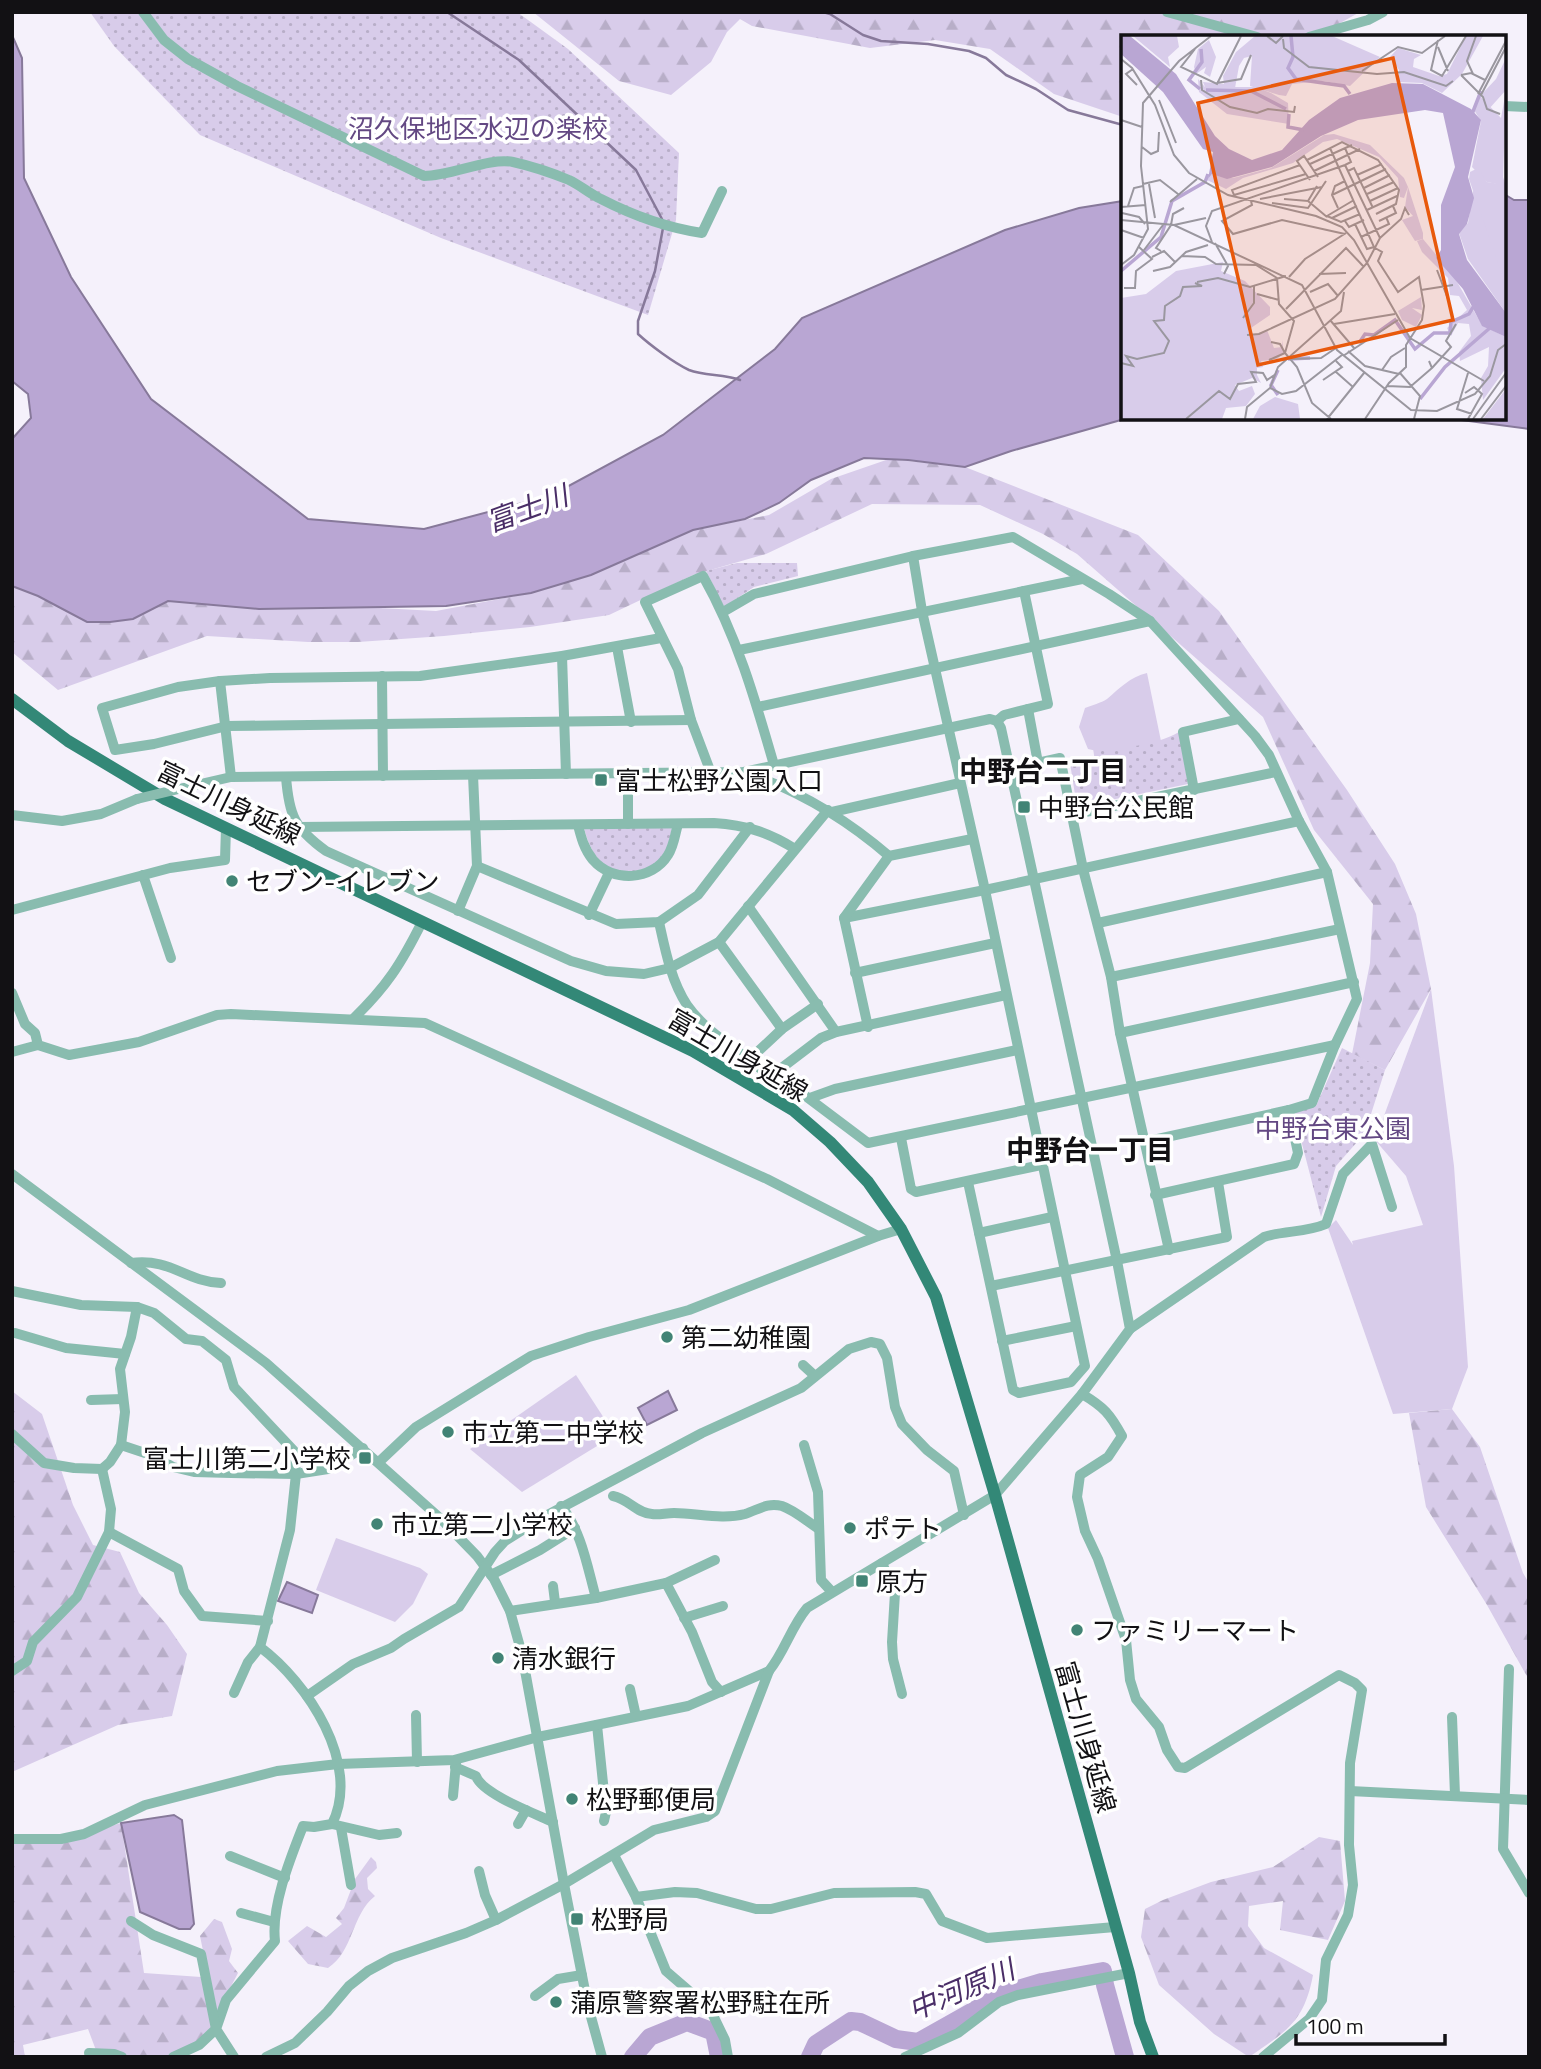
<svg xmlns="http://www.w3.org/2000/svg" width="1541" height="2069" viewBox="0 0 1541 2069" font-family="'Titillium Web','Noto Sans JP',sans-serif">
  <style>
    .grass { fill: #d8ccea }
    .forest { fill: url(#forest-firs) }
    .park { fill: url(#park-dots) }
    .water { fill: #b9a6d3; stroke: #87799a; stroke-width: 2 }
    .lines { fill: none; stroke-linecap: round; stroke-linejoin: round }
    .stream { stroke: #87799a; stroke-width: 2.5 }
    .river { stroke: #b9a6d3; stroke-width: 18 }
    .minor { stroke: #89bcaf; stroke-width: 10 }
    .major { stroke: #387; stroke-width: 12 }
    .minor-bridge { stroke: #89bcaf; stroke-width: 10 }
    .poi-dot { fill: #428475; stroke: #fff; stroke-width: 2.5 }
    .labels { text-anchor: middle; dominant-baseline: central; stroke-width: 7; stroke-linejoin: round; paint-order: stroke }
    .park-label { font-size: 26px; fill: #634883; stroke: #fff }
    .poi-label { font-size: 26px; fill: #121114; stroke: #fff; text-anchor: start }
    .street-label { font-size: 26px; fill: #121114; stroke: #fff }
    .water-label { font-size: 28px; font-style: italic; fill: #4a2e67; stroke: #fff }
    .neighbourhood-label { font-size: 28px; font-weight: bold; fill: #121114; stroke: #fff }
    .inset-river { fill: none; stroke: #b9a6d3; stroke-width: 3.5 }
    .inset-road { fill: none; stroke: #9a979f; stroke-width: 2 }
    .view { fill: #e8590c; fill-opacity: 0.15; stroke: #e8590c; stroke-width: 3.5 }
    .inset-edge { fill: none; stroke: #121114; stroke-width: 3.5 }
  </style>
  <defs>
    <pattern id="forest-firs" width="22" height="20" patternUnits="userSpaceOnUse" patternTransform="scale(1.75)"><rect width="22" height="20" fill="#d8ccea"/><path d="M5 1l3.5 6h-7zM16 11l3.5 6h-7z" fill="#b8aec8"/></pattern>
    <pattern id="park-dots" width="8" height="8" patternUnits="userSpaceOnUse" patternTransform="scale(1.75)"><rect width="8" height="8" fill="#d8ccea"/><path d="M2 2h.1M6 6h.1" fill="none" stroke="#b8aec8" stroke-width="1.8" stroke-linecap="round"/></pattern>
  </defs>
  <rect width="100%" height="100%" fill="#f5f1fb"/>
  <g class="grass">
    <path d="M1147,673L1162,746L1124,757L1088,749L1079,727L1085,708C1092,705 1101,703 1107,699C1120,688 1130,677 1147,673Z"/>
    <polygon points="1431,989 1454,1166 1468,1367 1452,1409 1393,1414 1328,1228 1336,1220 1353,1245 1352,1241 1423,1225 1406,1176 1375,1140"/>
    <polygon points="576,1375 615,1435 522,1492 470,1449"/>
    <polygon points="336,1538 420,1568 428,1574 413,1604 395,1622 316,1590"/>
  </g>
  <g class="forest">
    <polygon points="533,12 1360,12 1315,37 1123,37 1123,117 1054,94 990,49 935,40 870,48 752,26 740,19 727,32 711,62 671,95 619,81"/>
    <polygon points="889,459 965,467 1138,535 1219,611 1347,790 1395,864 1416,914 1431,989 1385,1070 1352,1054 1370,963 1373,904 1314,830 1263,717 1077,554 1043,534 980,505 872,504 766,554 693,575 609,615 530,627 444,636 358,642 308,642 207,636 58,690 12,652 12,572 133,619 168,601 300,608 361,607 436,611 531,593 612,566 693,530 769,515 831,479"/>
    <polygon points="12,1391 42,1414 73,1505 93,1545 120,1552 139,1593 167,1625 187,1654 172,1716 118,1725 12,1772"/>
    <polygon points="1452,1409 1480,1447 1523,1573 1529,1583 1529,1680 1487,1605 1426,1507 1409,1413"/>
    <path d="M121,1823L144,1973L201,1977L215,2026C206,2034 196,2044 185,2051C166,2063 119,2056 97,2053L88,2029L23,2045L25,2057H12V1839L67,1838Z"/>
    <path d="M1319,1837L1340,1841L1345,1901L1328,1940L1280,1930L1283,1901L1249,1906L1248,1926L1264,1948L1313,1975C1304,2023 1286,2031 1249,2057L1214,2034L1159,1985L1141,1937L1145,1909L1163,1900L1211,1882L1273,1867Z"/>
    <path d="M371,1857L376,1862L377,1868L367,1878L368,1889L375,1896C351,1915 354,1951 328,1968L308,1964L288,1941L307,1926L326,1937L342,1924L336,1918L344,1908L355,1879Z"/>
    <polygon points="214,1919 222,1922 232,1949 229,1961 238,1973 216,2015 200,1936"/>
  </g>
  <g class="park">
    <polygon points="90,12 517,12 568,49 679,153 676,220 648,315 441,238 200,135 114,46"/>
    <polygon points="737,563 797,563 798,576 754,587 724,607 706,571"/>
    <path d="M1179,732L1188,784L1077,807L1070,763L1095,762L1093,748C1123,748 1152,747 1179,732Z"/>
    <path d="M672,827C670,839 668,849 661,859C655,867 647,871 638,872C604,875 592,858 584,828Z"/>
    <polygon points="1342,1048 1385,1070 1365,1133 1336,1166 1321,1217 1294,1113 1316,1106"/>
  </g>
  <g class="water">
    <polygon points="12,35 22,58 24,178 71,277 151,399 308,519 424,529 552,495 663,435 775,349 802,318 1005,230 1079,208 1123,201 1123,418 1128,418 1011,451 965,467 908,460 864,458 811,480 779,503 745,519 693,530 591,575 531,593 446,606 259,609 168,601 133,619 110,622 87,622 38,596 12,586 12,439 31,418 28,394 12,381"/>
    <polygon points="1504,194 1514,200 1529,200 1529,429 1446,418 1504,418"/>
    <polygon points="668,1391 677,1410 647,1425 638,1408"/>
    <polygon points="287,1582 318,1595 312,1613 278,1601"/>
    <polygon points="174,1815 182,1820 194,1924 190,1929 179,1929 140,1912 121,1823"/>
  </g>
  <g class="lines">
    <g class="stream">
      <polyline points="447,12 519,60 636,170 663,221"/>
      <polyline points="823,12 830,14 863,35 881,41 928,44 969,51 986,58 1006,75 1036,89 1068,110 1123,125"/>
      <path d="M663,228L655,271L638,321V334C650,345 674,363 689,370C705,376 724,374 740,380"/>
    </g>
    <g class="river">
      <polyline points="633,2057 650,2037 687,2022 714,2032 719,2057"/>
      <polyline points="810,2057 816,2044 851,2021 860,2022 896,2039 918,2042 1005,1993 1042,1982 1103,1971 1105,1985 1125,2057"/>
    </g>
    <g class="minor">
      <path d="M143,12L164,40L188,59L237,86L424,176C452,176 489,157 513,162C531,166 552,173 569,180C580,185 590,194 601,199C632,215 669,228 702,233L722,191"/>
      <polyline points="1167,12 1257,37"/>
      <polyline points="1309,37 1368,20 1383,12"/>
      <polyline points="1504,106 1529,107"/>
      <polyline points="913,556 922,611 985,890 1085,1366 1071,1382 1019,1393 1013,1390 968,1182"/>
      <polyline points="723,612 754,594 913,556 1013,537 1109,594 1150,621 1255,736 1269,755 1299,821 1327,872 1357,999 1335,1045 1312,1103 1289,1110 1144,1142"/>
      <polyline points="661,638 562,656 420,676 270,678 220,681 178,687 102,708 115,750 154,744 227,726 691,720"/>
      <polyline points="617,647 631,722"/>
      <polyline points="739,650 1082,579"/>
      <polyline points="562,656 566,774"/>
      <polyline points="382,676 383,776"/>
      <polyline points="220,681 231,777"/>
      <polyline points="758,707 1150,621"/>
      <polyline points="1028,709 1038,763"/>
      <polyline points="1010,769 1060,758 1083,869 1111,977 1120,1033 1169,1250"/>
      <path d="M744,772C798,790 845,818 889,856"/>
      <polyline points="628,773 628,824"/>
      <path d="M711,773L691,720L678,669L645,602L703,576C737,636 755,699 774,765"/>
      <path d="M286,777C289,815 294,828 326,851L571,961L606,971L644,974L670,968L719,942L828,810"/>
      <polyline points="1194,790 1183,732 1239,719"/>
      <polyline points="170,791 231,777 744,772 990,719 997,721 1004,715 1048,704 1024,591"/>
      <polyline points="832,812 960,783"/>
      <polyline points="12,815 62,821 101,814 137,799"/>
      <polyline points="1071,815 1276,772"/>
      <path d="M578,825C581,837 584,849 593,860C613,883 652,881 668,855C674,846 675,834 678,824"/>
      <path d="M298,827L714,823C745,825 768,832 795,849"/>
      <polyline points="477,866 616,924 659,922 698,895 750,827"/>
      <polyline points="143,875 171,958"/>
      <polyline points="748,906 836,1032"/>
      <polyline points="12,910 170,868 225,860 226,828"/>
      <polyline points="458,911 477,866 473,775"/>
      <polyline points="589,915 609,873"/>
      <polyline points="844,918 985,890 1299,821"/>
      <path d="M659,922C665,949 671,981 687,1005C707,1034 743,1052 769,1076"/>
      <polyline points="1098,923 1327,872"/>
      <polyline points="719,942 782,1029"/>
      <polyline points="855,973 995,943"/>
      <polyline points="1111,977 1340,929"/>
      <polyline points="12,993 25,1024 35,1033 38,1045 69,1055 139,1042 217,1015 231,1014 425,1023 767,1179 878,1236"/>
      <polyline points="1006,995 836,1032 821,1038 775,1073 868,1143 1335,1045"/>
      <path d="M353,1019C387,986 401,964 422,922"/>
      <polyline points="868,1027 844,918 889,856 972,839"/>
      <polyline points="1120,1033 1354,982"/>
      <polyline points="12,1052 38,1045"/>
      <polyline points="750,1059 782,1029 818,1004"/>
      <polyline points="810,1098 835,1089 1017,1050"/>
      <polyline points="901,1138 911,1189 916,1192 1041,1165"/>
      <polyline points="12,1174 266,1363 442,1520 477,1556 494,1579 510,1611 522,1654 564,1884 588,2006 602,2057"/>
      <polyline points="1155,1195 1294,1164 1298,1153 1289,1110"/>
      <polyline points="979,1233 1052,1217"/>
      <path d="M131,1263C172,1258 184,1281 221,1283"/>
      <polyline points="991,1286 1227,1237 1218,1182"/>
      <path d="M12,1291L81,1305L137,1307L154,1313L186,1339L202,1341L226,1360L234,1387L294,1451L296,1474L290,1530L260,1647C307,1682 362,1764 332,1824L314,1827L303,1826C290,1859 271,1906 275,1941L226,2000L216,2029L234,2057"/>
      <path d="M1130,1329L1264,1237C1285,1230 1305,1233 1326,1224L1343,1174L1372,1144L1392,1207"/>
      <polyline points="15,1333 66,1348 125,1354"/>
      <polyline points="1002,1341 1076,1326"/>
      <polyline points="803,1365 815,1376"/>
      <path d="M1082,1394C1104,1407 1110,1414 1122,1436L1108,1457L1080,1475L1077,1497L1085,1531L1098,1559L1126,1640L1130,1680L1136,1699L1159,1727L1167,1750L1178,1767L1185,1768L1339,1675L1355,1683L1362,1690L1350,1763L1349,1845L1353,1885L1348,1915L1326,1960L1322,2000L1309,2019L1263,2057"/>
      <polyline points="91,1400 123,1399"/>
      <polyline points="12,1434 44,1463 74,1468 102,1469 110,1462 121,1445 154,1456 173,1467 194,1472 231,1473 296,1474 328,1469 363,1448"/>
      <polyline points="121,1445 125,1412 120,1369 131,1337 137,1307"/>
      <polyline points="804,1445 818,1492 821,1580 832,1592"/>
      <polyline points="379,1462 416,1427 531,1356 589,1337 689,1310 878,1236 901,1229"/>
      <path d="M613,1496C629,1499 636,1513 652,1514C659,1515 666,1513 674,1513C697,1513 722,1520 745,1514C758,1510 767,1502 782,1506C794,1510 808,1522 819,1529"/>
      <path d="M561,1506C582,1532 587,1566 596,1598"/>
      <polyline points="109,1532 178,1569 184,1591 202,1616 268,1621"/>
      <polyline points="882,1563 895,1593 892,1642 893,1659 902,1694"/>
      <polyline points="491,1575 540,1550 575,1528"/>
      <polyline points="666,1583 715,1560"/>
      <polyline points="553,1586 555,1602"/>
      <polyline points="510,1611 596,1598 666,1583 692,1632 712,1682 721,1692"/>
      <polyline points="684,1618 723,1606"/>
      <polyline points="1509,1669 1503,1849 1529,1893"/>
      <polyline points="12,1671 27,1661 33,1642 77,1597 109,1532 111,1509 102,1469"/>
      <polyline points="630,1689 636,1716"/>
      <polyline points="234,1693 248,1662 260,1647"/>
      <polyline points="307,1696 353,1664 391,1648 404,1639 459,1607 495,1552 505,1541 540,1519 702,1433 801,1388 849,1349 871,1342 880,1344 887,1358 895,1407 902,1424 927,1450 954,1471 964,1515"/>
      <polyline points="416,1715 417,1762"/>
      <polyline points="1452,1717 1455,1795"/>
      <polyline points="597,1725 606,1812 604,1821"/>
      <path d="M455,1767L476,1776C482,1794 536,1814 553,1822"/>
      <polyline points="1350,1791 1529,1800"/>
      <polyline points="453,1796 456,1763"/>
      <polyline points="332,1824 379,1835 397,1833"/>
      <polyline points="518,1824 526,1810"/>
      <polyline points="341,1828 351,1885"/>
      <path d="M12,1839H61L84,1834L145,1805L277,1771L338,1764L454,1760L538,1737L688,1706L769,1671C785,1651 791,1627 807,1608L995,1495L1082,1394L1130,1329L1117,1261L1001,728L997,721"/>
      <polyline points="614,1855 636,1897 666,1971 710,2009 725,2040 728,2057"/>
      <polyline points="230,1856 285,1878"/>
      <polyline points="479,1871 485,1895 496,1920"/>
      <polyline points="636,1897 675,1892 697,1893 756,1909 771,1909 834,1893 915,1892 926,1894 942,1921 987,1938 1115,1927"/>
      <polyline points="241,1913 274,1922"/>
      <polyline points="131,1921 153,1935 201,1954 216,2029 199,2045 173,2057"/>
      <polyline points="535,1996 558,1979 582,1975"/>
      <polyline points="89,2053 114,2054 122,2057"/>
      <polyline points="266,2057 295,2043 327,2012 349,1986 368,1971 392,1958 466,1933 496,1920 564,1884 654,1830 706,1817 715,1811 769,1671"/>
      <polyline points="905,2057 958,2033 999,2002 1018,1995 1129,1973"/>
    </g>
    <polyline class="major" points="12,699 68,741 165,799 693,1051 793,1110 830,1142 868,1182 901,1229 936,1297 995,1495 1129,1973 1140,2022 1153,2057"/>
    <polyline class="minor-bridge" points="137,799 170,791"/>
  </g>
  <g class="poi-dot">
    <rect x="594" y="773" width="14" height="14" rx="3.5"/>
    <rect x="1017" y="800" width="14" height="14" rx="3.5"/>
    <circle cx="232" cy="881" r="7"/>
    <circle cx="667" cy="1337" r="7"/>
    <circle cx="448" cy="1432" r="7"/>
    <rect x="358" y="1451" width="14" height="14" rx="3.5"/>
    <circle cx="377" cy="1524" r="7"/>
    <circle cx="850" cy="1528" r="7"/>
    <rect x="855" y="1574" width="14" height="14" rx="3.5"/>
    <circle cx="1077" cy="1630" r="7"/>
    <circle cx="498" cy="1658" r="7"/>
    <circle cx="572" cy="1799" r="7"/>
    <rect x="570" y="1912" width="14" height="14" rx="3.5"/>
    <circle cx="556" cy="2002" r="7"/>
  </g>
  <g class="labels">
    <g class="park-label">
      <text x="478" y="128">沼久保地区水辺の楽校</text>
      <text x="1333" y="1128">中野台東公園</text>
    </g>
    <g class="poi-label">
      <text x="615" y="780">富士松野公園入口</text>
      <text x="1038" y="807">中野台公民館</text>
      <text x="246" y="881">セブン-イレブン</text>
      <text x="681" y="1337">第二幼稚園</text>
      <text x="462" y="1432">市立第二中学校</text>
      <text x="351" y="1458" text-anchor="end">富士川第二小学校</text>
      <text x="391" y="1524">市立第二小学校</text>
      <text x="864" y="1528">ポテト</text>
      <text x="876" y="1581">原方</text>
      <text x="1091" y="1630">ファミリーマート</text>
      <text x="512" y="1658">清水銀行</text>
      <text x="586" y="1799">松野郵便局</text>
      <text x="591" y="1919">松野局</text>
      <text x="570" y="2002">蒲原警察署松野駐在所</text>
    </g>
    <g class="street-label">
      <text transform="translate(229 803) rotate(26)">富士川身延線</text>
      <text transform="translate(738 1055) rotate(30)">富士川身延線</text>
      <text transform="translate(1086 1737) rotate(74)">富士川身延線</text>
    </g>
    <g class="water-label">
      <text transform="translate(527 508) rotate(-20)">富士川</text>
      <text transform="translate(961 1989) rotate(-23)">中河原川</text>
    </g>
    <g class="neighbourhood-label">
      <text x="1043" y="770">中野台二丁目</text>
      <text x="1090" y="1149">中野台一丁目</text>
    </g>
  </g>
  <g transform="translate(1121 35)">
    <rect width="385" height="385" fill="#f5f1fb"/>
    <path d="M385,56L382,142L385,151L366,147L351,132L360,86L353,75L359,61L380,83ZM353,151L385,250V278L347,224L338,198L347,188ZM287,152L302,198V204L294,206L281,185L292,181L284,172Z" fill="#d8ccea"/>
    <path d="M12,1H56L58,12L47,22L49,32ZM134,1H211L259,22L229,51L203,46L171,49L165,61L158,60L129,51L131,21L123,23L118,31L114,53L84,52L82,47L103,49L102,41L115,17ZM345,1H362L341,39L321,58L301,48L277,47L278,35L269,22L277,13L300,20L293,24L292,32L318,41L326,39ZM88,5L95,22L89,42L83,38L85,32L75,39L73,32L77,14ZM385,23V55L367,75L361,59L375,44ZM213,99L249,110L283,143L287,152L283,163L279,162L277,143L258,122L216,104L202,107L172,128L122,143L105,154L86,145L91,139L112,143L150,133L203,100ZM357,133L366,147L385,150V251L348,144L349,137ZM302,204L332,240L361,290L385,302V333L362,365L360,343L367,331L368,312L339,326L338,317L350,301L348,289L337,288L330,301L326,293L346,275L338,261L329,260L327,243L301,217L296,206ZM102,227L100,236L124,246L149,272V280L127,295L129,301L146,295L153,313L161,312V305L163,318L156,324L140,326L142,332L136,333V340L140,348L131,343L114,350L118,356L131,351L134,359L125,371L105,373L101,384H0V263L25,259L55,236ZM300,262L301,275L291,273L301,280L295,292L281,285L277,276ZM385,354V384H362ZM154,362L177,369L179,384H132L139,371Z" fill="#d8ccea"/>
    <path d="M77,44L84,52H135L150,58L167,68L168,89L106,79L78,57Z" fill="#d8ccea"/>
    <path d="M0,1H9L55,39L94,101L108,114L131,125L161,115L188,85L219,63L271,48L302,49L350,74L360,85L347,142L353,163L346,189L338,199L346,225L385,278V302L361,291L342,254L315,223L320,215V170L334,132L322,78L304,75L237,85L200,101L151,132L106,144L91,139L87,144L92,117L82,114L42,57L0,19Z" fill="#b9a6d3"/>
    <path class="inset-river" d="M170,1L172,22L167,33L175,44L223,51L229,59M79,54L68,45L81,27L80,14M85,55L130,56L165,74M168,79L167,92L183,95M351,79L360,56M0,236L40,202L51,166L84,147L87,139M238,308L244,299L253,300L274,285L294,314L313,298H329L330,287L348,279L354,269M167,324L189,323M157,360L150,350L157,335M299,364L324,332L370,292"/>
    <path class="inset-road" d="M146,1L155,8L162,1M162,4L163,13L188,32L256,39L283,37L325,51L332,46M317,5L310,35L321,41L345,1M317,12L327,36M74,14L60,32L96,49L120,1M0,24L11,33L34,70L53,120L68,138L107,160L195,181L221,192L233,205L289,303L363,346M12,34L5,39L16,50M241,36L277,12L301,18L324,1M352,39L346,26L355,1M340,40L362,62L366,74L379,79M340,40L350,38L364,45M80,45L81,55L109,72L136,78L147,74L173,77L174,71M96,48L120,44L130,20M357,59L385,6M360,60L385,12M38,65L55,108M0,85L21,92M21,112L30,119L37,116L38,97M209,113L253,212L246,214L234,189M186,125L221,107L257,125L278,155L275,169L255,179M189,129L231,110M179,130L111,155L113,160L185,139M193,136L239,114M227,136L233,133L252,173M236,140L261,129M189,145L176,126L183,121L197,142M22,149L39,145L57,159M28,149L34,183M243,153L269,140M246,159L273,147M211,160L265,134M139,164L201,152M163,164L187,166L196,151M233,165L206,181L220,187L239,179M130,166L131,170L101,186L112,199L161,185L224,199M187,166L206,182M249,166L277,153M49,167L76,144M151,168L187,173L205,146M7,171L13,153L22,151M0,172L25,170M217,173L211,160L214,151L224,146M246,175L276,161M1,178L18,182L24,189M211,183L236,171M0,185L53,190L181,250L216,315L290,375L316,376L354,359L369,341L377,315L385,309M224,186L228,192L243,185M258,186L275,178L272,171M53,190L85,183M0,195L23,203M240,202L268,189L265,182M259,203L280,184L284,173L288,180M91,207L85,191L91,176L224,130L230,127L224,113M94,208L107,231L103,239M23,215L42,190M40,216L35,213L50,190L52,179L63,173M61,221L84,222L95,229L135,230L156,243L158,269L173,286L164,318L176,332L191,368L210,384M31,222L43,216L54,227M0,230L13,220L27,194L20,131L22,68L58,26L90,1M316,235L327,264M32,236L49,232L65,217L87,210M198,239L225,238M168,242L184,224L225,198M76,247L97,243L129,252L165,241M3,253H14L15,236L31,224L18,212M300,255L332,250M189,257L207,249L217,261M136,259L158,265M165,274L225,213L243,232M122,283L133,268V251M209,285L233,313M213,289L274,279M126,300L138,299L214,264L246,228L259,203L224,130M227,316L244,331L278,339M222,321L277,285M169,324L200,323L215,313M148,325L164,318L159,309L150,307M0,328L12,331L5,321L16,324L43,318L48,306L33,286L43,285L44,271L59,261L62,252L81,251L74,248M311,333L330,312L325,306L335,289M261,335L270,322L284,313M215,337L232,352M279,338L299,361L293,384M347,338L336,374L351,379M202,345L221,332L215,326M266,351L289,352L311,333L308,326M149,353L161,359L175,356L221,320M344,358L353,352L361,359L347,384M65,384L98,356L109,364L117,349L135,347L130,337L142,338L146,345L155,339M124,384L126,372L149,353L157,332L220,276L223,257M206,384L243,338M244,384L268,348L285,332V310L301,285L303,271L298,242L277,257L257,226L261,217L254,213M352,384L385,338M360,384L385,351"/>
    <path class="view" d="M272,23L332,285L137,330L77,68Z"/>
    <rect width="385" height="385" class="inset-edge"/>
  </g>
  <rect width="1541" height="2069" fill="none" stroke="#121114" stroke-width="28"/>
  <path d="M1296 2034v10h149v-10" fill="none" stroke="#121114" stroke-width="3.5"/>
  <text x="1306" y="2034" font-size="21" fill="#121114" stroke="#ffffff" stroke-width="5" paint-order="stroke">100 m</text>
</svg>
